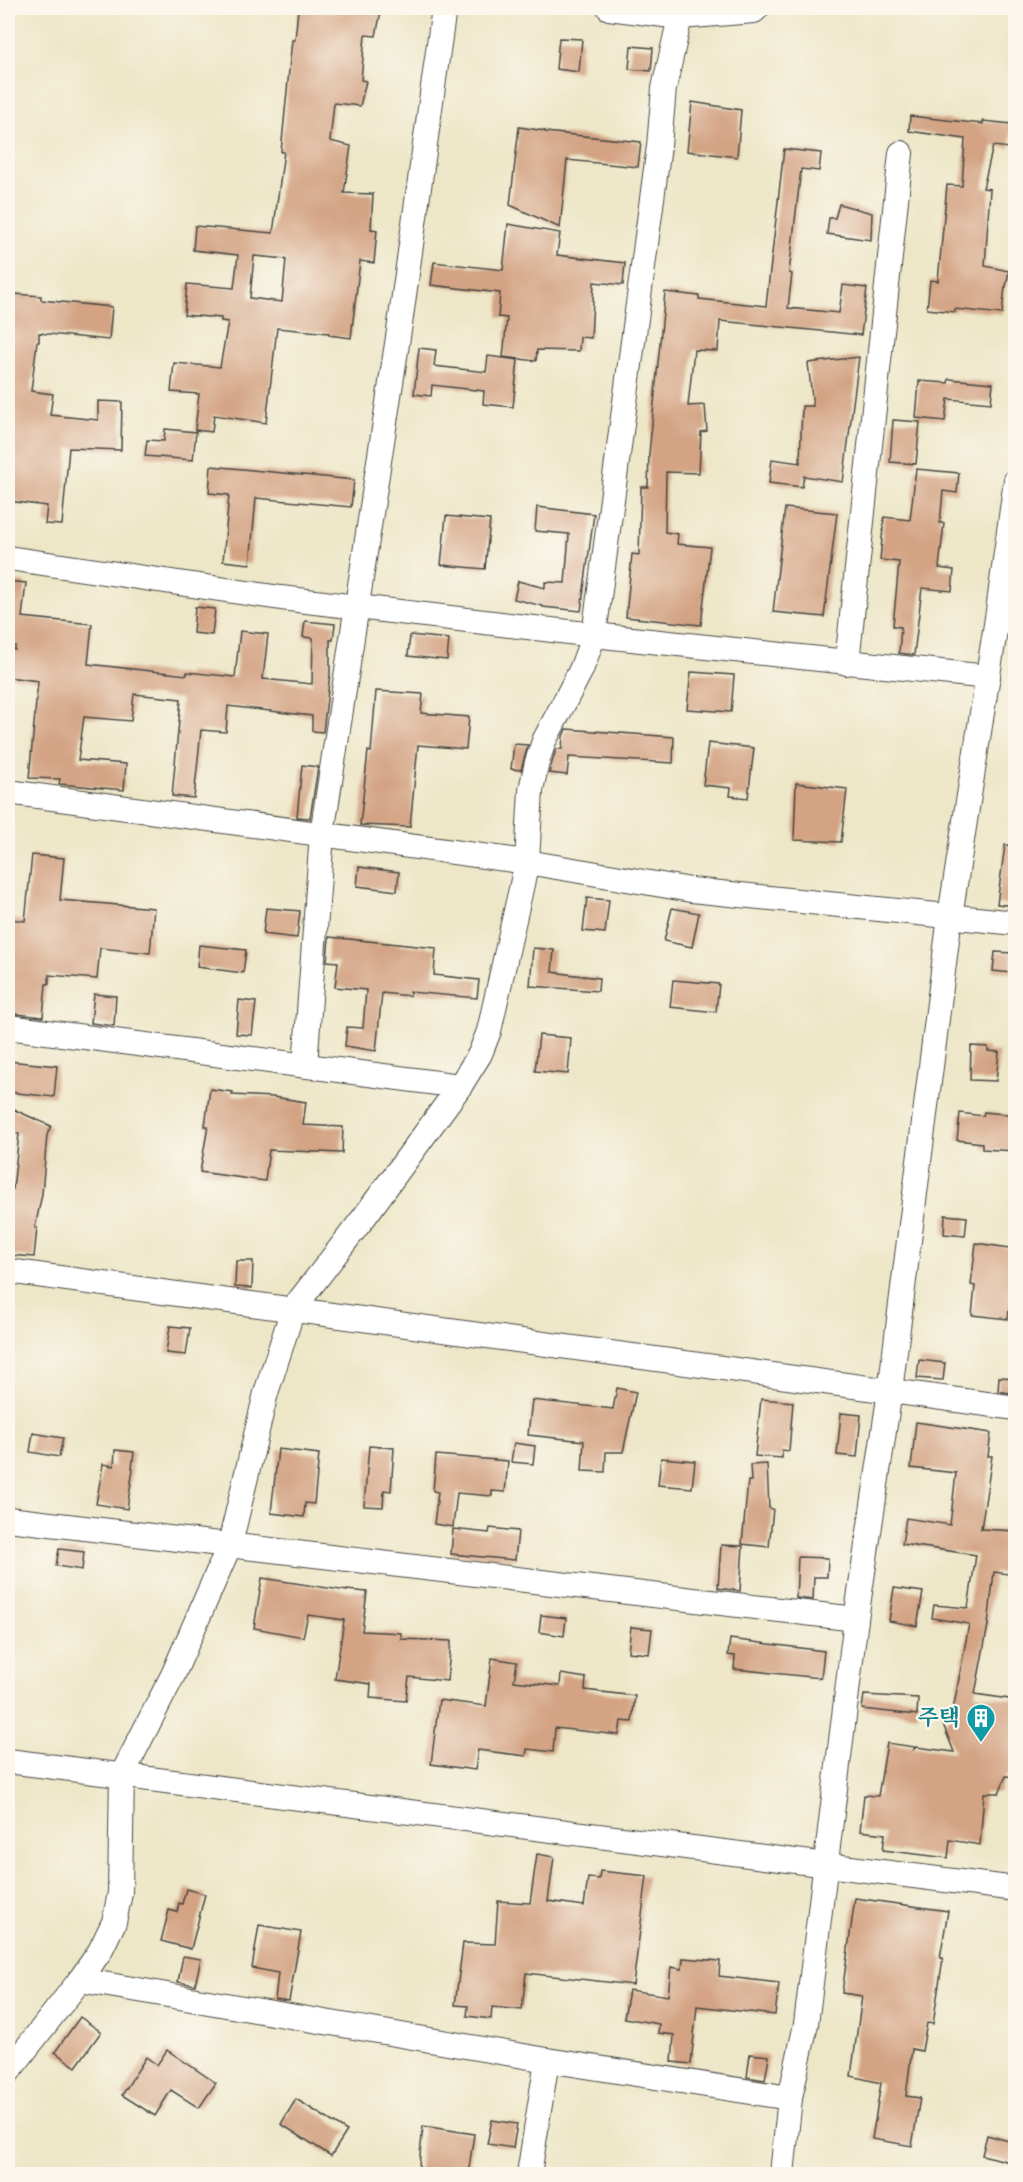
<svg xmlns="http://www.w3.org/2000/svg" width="1023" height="2182" viewBox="0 0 1023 2182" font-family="'IM FELL DW Pica','Noto Serif KR',serif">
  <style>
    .building { fill: #d3a383; fill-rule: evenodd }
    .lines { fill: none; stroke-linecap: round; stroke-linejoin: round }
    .minor-casing { stroke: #484742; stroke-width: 26 }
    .minor { stroke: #fff; stroke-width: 24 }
    .labels { text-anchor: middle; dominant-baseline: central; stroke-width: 4.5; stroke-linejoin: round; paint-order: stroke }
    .culture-label { font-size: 22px; font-weight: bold; fill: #0d838f; stroke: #fbf7ec; text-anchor: end }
  </style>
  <rect width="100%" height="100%" fill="#fbf7ec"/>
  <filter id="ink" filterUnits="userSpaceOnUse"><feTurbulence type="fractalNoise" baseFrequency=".0167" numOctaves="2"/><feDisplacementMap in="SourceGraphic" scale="12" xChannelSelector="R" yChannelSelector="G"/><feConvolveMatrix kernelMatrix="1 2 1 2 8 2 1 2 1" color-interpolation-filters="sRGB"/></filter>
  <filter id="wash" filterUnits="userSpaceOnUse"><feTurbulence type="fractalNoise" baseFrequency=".008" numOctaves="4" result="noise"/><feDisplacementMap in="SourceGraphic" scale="24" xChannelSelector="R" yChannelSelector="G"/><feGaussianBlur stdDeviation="1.35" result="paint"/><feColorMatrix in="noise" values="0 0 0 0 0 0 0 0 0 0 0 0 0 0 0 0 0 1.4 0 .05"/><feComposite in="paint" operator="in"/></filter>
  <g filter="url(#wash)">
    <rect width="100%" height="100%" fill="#ede6c7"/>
    <g id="blocks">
      <g class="building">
        <path d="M344,8L381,11L376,36L365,35L361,80L366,81L360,106L334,103L330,141L351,146L344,193L373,194L371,229L377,230L374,263L360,261L351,338L329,335V333L277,328L266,423L214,415L212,432L195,430L199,394L171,392L174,363L220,367L228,322L221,321V318L184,315L187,284L234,288L238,255L193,250L195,226L273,233L284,152H281L292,40H295L298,9L343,13ZM254,256L286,259L282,302L250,298Z"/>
        <polygon points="559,38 582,39 579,72 556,69"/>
        <polygon points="631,46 653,48 651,71 629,69"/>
        <polygon points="692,102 741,110 737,157 687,151"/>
        <polygon points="910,116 983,124 983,121 1012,124 1010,148 993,146 983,188 990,189 985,266 1009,271 1006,287 1005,287 1002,314 955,309 955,312 927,309 930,280 938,281 947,185 962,186 965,139 909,131"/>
        <polygon points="519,127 545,131 545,132 641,142 638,167 567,160 560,228 510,205"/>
        <polygon points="784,149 821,153 819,171 801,169 789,273 792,274 788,308 839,313 843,285 867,288 861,335 720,321 718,351 694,350 688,406 705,405 707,431 701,432 699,473 666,472 665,532 678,534 677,544 710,547 701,625 626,617 632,554 639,555 641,487 648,487 649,454 665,292 699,296 699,299 766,306"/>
        <polygon points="839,204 872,213 871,240 827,234 829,218 835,218"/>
        <polygon points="508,224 560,233 557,255 625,263 623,285 594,282 591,338 580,337 579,351 537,350 536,361 503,357 507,318 498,317 500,293 431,285 434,262 503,270"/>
        <polygon points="14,294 41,296 41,300 112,307 109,340 39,333 39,342 37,342 31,391 53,394 50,415 98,420 98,401 122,402 121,450 69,448 62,525 45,524 47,506 8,501 8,341 11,342"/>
        <polygon points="419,348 436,350 434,366 486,372 488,356 518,360 513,407 483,404 484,391 432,385 431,396 414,394"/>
        <polygon points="859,357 843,482 804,476 802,487 769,483 772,459 800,463 802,406 813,406 808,363"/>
        <polygon points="949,379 993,383 991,403 948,399 945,421 916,418 919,381 948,383"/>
        <polygon points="893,420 920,422 916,464 890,462"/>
        <polygon points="165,429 196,432 193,460 145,456 147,440 164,441"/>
        <polygon points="211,466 354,480 351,507 256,498 250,564 223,561 229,495 209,493"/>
        <polygon points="916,469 959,473 957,493 943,491 940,523 944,523 939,568 954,570 952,591 922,588 914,655 899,653 901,627 893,626 899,562 880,560 884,517 910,520"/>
        <polygon points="537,507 594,514 581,611 543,607 543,606 514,599 518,581 545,588 545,582 565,583 569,534 535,531"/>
        <polygon points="785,508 837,513 824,617 773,612"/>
        <polygon points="446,516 490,520 485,569 441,565"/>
        <polygon points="8,581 26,583 22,617 92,624 88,664 187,675 187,672 235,677 240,631 268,634 263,679 312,684 313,638 303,637 305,621 335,624 333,640 330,640 330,674 323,732 312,731 312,716 228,706 226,732 201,730 194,798 172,796 181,699 134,694 131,721 84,717 78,760 126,764 124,790 59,784 60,779 29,778 38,681 8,677 8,649 15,650 15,646 8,646"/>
        <polygon points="195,607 215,609 212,635 193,633"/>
        <polygon points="410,635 449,639 447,660 408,656"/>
        <polygon points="691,672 734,675 731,712 687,709"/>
        <polygon points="376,691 423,694 421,713 469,717 466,749 418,745 410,827 360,825 368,751 371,752"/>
        <polygon points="566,729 674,737 673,763 569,757 567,775 549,773 556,749 562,749 563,736"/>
        <polygon points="708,743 754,748 748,798 730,796 731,788 703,785"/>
        <polygon points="514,744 528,745 521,770 511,769"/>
        <polygon points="302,765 318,767 310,818 297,817"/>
        <polygon points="796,783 847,789 841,842 794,840"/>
        <polygon points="1005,845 1016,846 1016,906 997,904"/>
        <polygon points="32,855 64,858 60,900 154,908 150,953 100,948 97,979 49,975 49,984 46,984 43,1017 8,1013 8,966 11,919 25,921"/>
        <polygon points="359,867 399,872 397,891 357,886"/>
        <polygon points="587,898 609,900 605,933 583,931"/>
        <polygon points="266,908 300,911 297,938 263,934"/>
        <polygon points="672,908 699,913 692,947 664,941"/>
        <polygon points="329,937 436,948 434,975 479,980 477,998 410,992 410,996 382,993 376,1051 345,1046 347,1027 363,1028 366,990 335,987 338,962 327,961"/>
        <polygon points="199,945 246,950 243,973 197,967"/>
        <polygon points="533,948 554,950 552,972 599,978 598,991 530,986"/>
        <polygon points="995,952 1013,953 1011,973 993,971"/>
        <polygon points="673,980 719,984 716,1012 670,1007"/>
        <polygon points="94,994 116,996 114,1026 91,1023"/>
        <polygon points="239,1000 256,1002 252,1035 236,1034"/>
        <polygon points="539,1035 571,1038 568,1074 535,1071"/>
        <polygon points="971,1046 988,1047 988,1051 999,1052 996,1081 970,1080"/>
        <polygon points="8,1061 57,1066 54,1097 8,1092"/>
        <polygon points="210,1089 233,1092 232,1095 273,1097 306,1102 303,1125 343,1127 342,1153 269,1150 265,1181 200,1172 208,1126 205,1126"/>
        <polygon points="8,1107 51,1126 47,1135 42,1194 35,1228 37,1228 34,1257 8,1255 8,1188 13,1189 19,1134 8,1132"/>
        <polygon points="984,1112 1016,1115 1016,1151 982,1149 982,1143 957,1140 960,1113 983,1116"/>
        <polygon points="945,1215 967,1217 965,1236 944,1234"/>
        <polygon points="976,1243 1016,1249 1016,1280 1012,1280 1008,1319 972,1315 975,1286 971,1285"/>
        <polygon points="236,1261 253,1261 252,1288 235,1287"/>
        <polygon points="170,1326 190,1328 186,1355 166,1353"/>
        <polygon points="919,1360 945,1363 943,1380 917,1378"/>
        <polygon points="999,1377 1016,1378 1016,1394 998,1391"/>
        <polygon points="617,1388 636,1392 623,1452 606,1452 605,1472 582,1471 584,1441 528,1435 532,1400 613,1409"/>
        <polygon points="761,1399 793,1402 789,1451 782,1450 782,1458 755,1456"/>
        <polygon points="841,1413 861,1415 857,1457 837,1455"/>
        <polygon points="916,1422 991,1433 988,1456 992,1456 981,1529 1016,1531 1016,1575 994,1572 988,1625 975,1694 1016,1700 1016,1777 1006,1776 999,1793 984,1793 980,1845 950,1840 948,1858 883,1850 885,1834 860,1831 864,1795 878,1796 887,1743 915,1747 914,1749 917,1747 954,1752 943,1724 952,1716 969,1624 932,1618 934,1605 968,1608 976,1555 902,1544 906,1518 950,1525 956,1473 911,1468"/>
        <polygon points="33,1433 63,1438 59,1457 30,1452"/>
        <polygon points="514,1443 535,1446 533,1464 511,1462"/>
        <polygon points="369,1446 394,1448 391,1491 384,1490 383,1507 364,1506"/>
        <polygon points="278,1449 319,1454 314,1504 305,1503 304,1517 271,1513"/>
        <polygon points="115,1450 134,1452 132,1468 133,1469 127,1509 96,1504 103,1464 114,1466"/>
        <polygon points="436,1455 508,1461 505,1492 492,1491 492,1496 457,1493 453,1527 434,1524 438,1492 433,1491"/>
        <polygon points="661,1458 695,1461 692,1488 658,1485"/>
        <polygon points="767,1464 769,1508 773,1509 769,1547 742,1544 748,1481 751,1481 750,1465"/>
        <polygon points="490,1528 518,1531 515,1560 451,1554 453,1529 489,1533"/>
        <polygon points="721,1545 743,1546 740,1591 718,1588"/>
        <polygon points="59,1549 84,1552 82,1570 56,1566"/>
        <polygon points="798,1557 828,1558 827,1577 814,1577 813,1600 796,1598"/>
        <polygon points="262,1578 347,1591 347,1590 367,1592 362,1631 401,1633 401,1639 451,1641 447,1681 409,1677 406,1701 370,1698 371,1684 335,1679 344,1620 308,1615 303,1637 254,1628"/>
        <polygon points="894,1588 923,1592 917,1626 889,1621"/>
        <polygon points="541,1615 566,1618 564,1636 539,1632"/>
        <polygon points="631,1627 652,1629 649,1654 628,1652"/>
        <polygon points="730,1639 824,1651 821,1678 734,1669 735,1656 728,1655"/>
        <polygon points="492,1658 517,1662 514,1681 560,1686 561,1674 586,1678 585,1690 635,1696 632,1722 621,1721 619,1735 555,1728 553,1752 527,1749 526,1756 478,1750 475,1770 431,1764 439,1700 486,1706"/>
        <polygon points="864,1695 918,1698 917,1715 862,1709"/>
        <polygon points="537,1854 554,1857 548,1901 584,1906 588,1878 599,1879 600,1871 647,1876 633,1985 526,1973 522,2010 492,2007 491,2019 467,2016 468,2006 455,2005 463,1943 495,1944 498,1901 530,1903"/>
        <polygon points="186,1889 205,1894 191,1949 161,1941 169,1910 177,1912 179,1903 182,1904"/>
        <polygon points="855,1898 948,1911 940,1958 943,1958 933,2024 927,2023 922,2051 912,2049 906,2096 920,2098 912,2146 872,2139 881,2083 851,2076 862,1996 842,1993"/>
        <polygon points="259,1925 301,1932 289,2001 275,1999 278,1973 252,1968"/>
        <polygon points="183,1956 201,1959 195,1985 178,1982"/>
        <polygon points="683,1958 720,1961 719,1976 779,1983 775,2015 697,2006 691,2064 672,2062 674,2035 658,2033 659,2024 624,2018 629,1990 668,1996 671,1967 682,1969"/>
        <polygon points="80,2017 101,2032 76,2067 55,2052"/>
        <polygon points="167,2050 216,2083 199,2108 171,2090 155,2116 122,2095 146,2057 157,2065"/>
        <polygon points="750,2054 769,2056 765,2080 747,2077"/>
        <polygon points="296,2099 347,2131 331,2156 281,2124"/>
        <polygon points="492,2120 517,2124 513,2148 487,2144"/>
        <polygon points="423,2126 474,2134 468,2175 418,2175"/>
        <polygon points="987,2135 1016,2143 1010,2162 982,2155"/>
      </g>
    </g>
  </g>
  <g filter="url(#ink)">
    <use href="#blocks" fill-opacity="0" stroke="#484742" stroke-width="1.5"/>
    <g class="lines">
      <g class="minor-casing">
        <g id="minor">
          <polyline points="609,8 680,17 682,8"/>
          <polyline points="8,558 281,598 594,635 988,677"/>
          <polyline points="847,663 901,153"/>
          <polyline points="8,792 527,862 691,890 1016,923"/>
          <polyline points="8,1027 460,1086"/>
          <polyline points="305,1066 322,834 400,324 444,8"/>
          <polyline points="8,1271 1016,1408"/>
          <polyline points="8,1519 856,1619"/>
          <polyline points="8,1761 1016,1889"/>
          <polyline points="80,1980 547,2060 790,2098"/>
          <polyline points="8,2072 80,1980 100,1951 114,1922 120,1893 122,1775 173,1675 230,1544 266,1393 293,1309 365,1216 460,1086 480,1054 489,1031 527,862 531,790 537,762 544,741 581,670 594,635 659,146 664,88 680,17 754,11 757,8"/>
          <polyline points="529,2174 547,2060"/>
          <polyline points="782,2174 790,2098 806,2024 856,1619 890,1391 950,916 997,618 1016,480"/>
        </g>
      </g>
      <use href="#minor" class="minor"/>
    </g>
  </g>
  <defs>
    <g id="building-pin" transform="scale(1.5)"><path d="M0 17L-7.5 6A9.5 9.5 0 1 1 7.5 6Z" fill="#0f9aa8" stroke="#fbf7ec"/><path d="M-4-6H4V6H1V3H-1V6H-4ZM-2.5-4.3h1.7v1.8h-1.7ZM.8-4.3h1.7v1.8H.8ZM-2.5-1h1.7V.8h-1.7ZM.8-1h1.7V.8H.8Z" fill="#fff"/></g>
  </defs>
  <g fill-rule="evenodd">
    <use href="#building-pin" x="981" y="1718"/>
  </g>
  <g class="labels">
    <g class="culture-label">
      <text x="960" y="1718">주택</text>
    </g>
  </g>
  <rect width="1023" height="2182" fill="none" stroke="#fbf7ec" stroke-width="30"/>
</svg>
